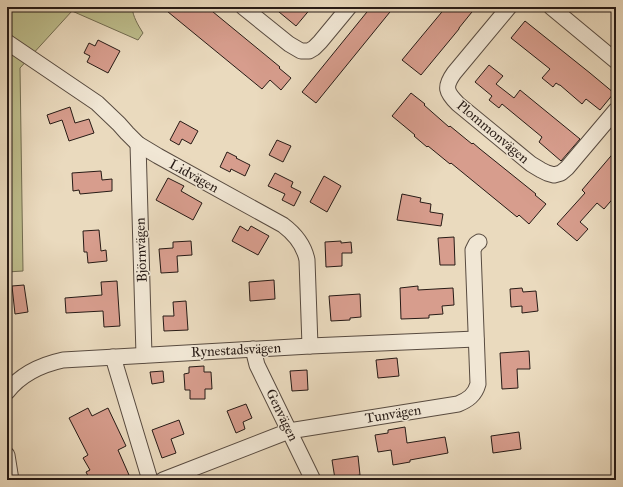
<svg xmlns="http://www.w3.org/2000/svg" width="623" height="487" viewBox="0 0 623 487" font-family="'IM FELL Great Primer',serif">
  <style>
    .green { fill: #bdbd8c; stroke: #726c51 }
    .building { fill: #d79d8d; stroke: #271b16 }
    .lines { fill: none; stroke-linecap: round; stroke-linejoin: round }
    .street-casing { stroke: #584b40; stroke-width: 17 }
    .street { stroke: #f1e7d5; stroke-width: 15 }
    .labels { text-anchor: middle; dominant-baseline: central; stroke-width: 3; stroke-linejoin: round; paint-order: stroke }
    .street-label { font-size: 14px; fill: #271b16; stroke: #f1e7d5 }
  </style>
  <rect width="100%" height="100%" fill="#eadabe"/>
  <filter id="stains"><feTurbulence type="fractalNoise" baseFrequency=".005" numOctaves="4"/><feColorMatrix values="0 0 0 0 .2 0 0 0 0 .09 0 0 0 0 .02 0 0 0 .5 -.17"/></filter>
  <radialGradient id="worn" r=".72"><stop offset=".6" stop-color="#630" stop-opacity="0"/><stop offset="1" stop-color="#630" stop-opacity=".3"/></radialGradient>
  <path class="green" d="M7,7H132C133,17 138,25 143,33L138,40L72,11L20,68L23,271L7,272Z"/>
  <g class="building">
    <polygon points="162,7 207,7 280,67 279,68 291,78 281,90 270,80 262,89"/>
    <polygon points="273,7 312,7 296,26"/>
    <polygon points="371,7 394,7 316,103 302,92"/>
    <polygon points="446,7 476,7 459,28 459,29 421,75 402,60"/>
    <polygon points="525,21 590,73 614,93 600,110 586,99 582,104 560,85 559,85 556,83 553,87 542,78 550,69 511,38"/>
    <polygon points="98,40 120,51 108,73 87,62 90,56 84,53 89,43 95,46"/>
    <polygon points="489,65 503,76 496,84 514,98 520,90 580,139 561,161 539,142 542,137 502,104 499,108 489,100 492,96 475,82"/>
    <polygon points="411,93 425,104 424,105 449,127 450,126 472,144 473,143 480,149 536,194 535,195 546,204 529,224 519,215 517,217 451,163 450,164 428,146 427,147 414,136 415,135 392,116"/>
    <polygon points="70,107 75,123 89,119 94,133 69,141 62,120 50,124 47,115"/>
    <polygon points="180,121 198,131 191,144 182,139 179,145 170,140"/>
    <polygon points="277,140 291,146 283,162 269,155"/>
    <polygon points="616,150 616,195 604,209 597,203 580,222 588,229 577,241 557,224 585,193 582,190"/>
    <polygon points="227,152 237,157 236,158 250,165 245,176 231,169 230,172 220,167"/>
    <polygon points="101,171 102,180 112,179 112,191 80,194 79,190 73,191 72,173"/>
    <polygon points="275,173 293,182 291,187 301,192 294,206 282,200 285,194 268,186"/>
    <polygon points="324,176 341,186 327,212 310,202"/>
    <polygon points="168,178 184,186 181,191 202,203 193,220 156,200"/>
    <polygon points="402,194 421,198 420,202 431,204 430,212 443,214 441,226 397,220"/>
    <polygon points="240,226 248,231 251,226 269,236 258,255 232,241"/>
    <polygon points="99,230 101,251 106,250 107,261 88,263 87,252 84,252 83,231"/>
    <polygon points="454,237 455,265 440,265 438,238"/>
    <polygon points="191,241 192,255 177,256 178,272 161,273 159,249 173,248 173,242"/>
    <polygon points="341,241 341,243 351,242 352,253 342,253 342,266 326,267 325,242"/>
    <polygon points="274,280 275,299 250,301 249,282"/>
    <polygon points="117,281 120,326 104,327 103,311 66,313 65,298 102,295 101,282"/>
    <polygon points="24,285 28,312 15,314 12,286"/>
    <polygon points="418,286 418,290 453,288 454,305 442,306 443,314 429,315 429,318 401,319 400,288"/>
    <polygon points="522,288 523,292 536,291 538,311 522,313 522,306 511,307 510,289"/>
    <polygon points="360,294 361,317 350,318 350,320 331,321 329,296"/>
    <polygon points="186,301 188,330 164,331 163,316 174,316 173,302"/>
    <polygon points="529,351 530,369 517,369 518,388 502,389 500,353"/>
    <polygon points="397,358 399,376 378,378 376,360"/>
    <polygon points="204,366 204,372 211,372 212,389 205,389 205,399 190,399 190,390 185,390 184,374 189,373 189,367"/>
    <polygon points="307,370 308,390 292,391 290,371"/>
    <polygon points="163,371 164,382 152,384 150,372"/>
    <polygon points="246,404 252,418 243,422 245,429 236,433 227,411"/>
    <polygon points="88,408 92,416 108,408 126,446 118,450 129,475 118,480 90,480 86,472 90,470 83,458 88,455 69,418"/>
    <polygon points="179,420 184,434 171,439 176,453 162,458 152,430"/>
    <polygon points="405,427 407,443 445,437 448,453 410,460 410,462 393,465 391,450 378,452 375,435 388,433 388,430"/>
    <polygon points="519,432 521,449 493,453 491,436"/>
    <polygon points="358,456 360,475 335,479 332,460"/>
  </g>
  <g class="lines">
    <g class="street-casing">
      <g id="street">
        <polyline points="243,7 289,44 301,51 309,51 314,48 320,42 349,7"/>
        <path d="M509,7L454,73C444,87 446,92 458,104L531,164L541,170L547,173L554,175L561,173L567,168L616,110"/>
        <polyline points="551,7 616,61"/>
        <path d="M7,42L97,103L119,124L127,133L138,144L158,156L283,225C295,234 304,245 307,260L310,346"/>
        <polyline points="138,144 144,355"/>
        <polyline points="253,349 257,365 313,480"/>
        <polyline points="113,357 150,480"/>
        <path d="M7,392C21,374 40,365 63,360L310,346L476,339"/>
        <polyline points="7,455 11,480"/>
        <path d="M163,480L289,431L458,404C468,400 475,395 478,384L473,250L476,244L479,242"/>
      </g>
    </g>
    <use href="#street" class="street"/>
  </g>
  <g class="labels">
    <g class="street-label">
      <text transform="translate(493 132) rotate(40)">Plommonvägen</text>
      <text transform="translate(194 176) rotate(29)">Lidvägen</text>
      <text transform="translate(141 250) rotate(-92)">Björnvägen</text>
      <text transform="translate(236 350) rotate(-3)">Rynestadsvägen</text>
      <text transform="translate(393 414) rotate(-9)">Tunvägen</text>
      <text transform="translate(282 415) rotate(64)">Genvägen</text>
    </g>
  </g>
  <rect width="623" height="487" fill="none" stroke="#eadabe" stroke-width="24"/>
  <rect x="8" y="8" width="607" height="471" fill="none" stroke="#271b16" stroke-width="2"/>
  <rect x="12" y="12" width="599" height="463" fill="none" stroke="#271b16"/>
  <rect width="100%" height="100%" filter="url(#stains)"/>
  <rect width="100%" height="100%" fill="url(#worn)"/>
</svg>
